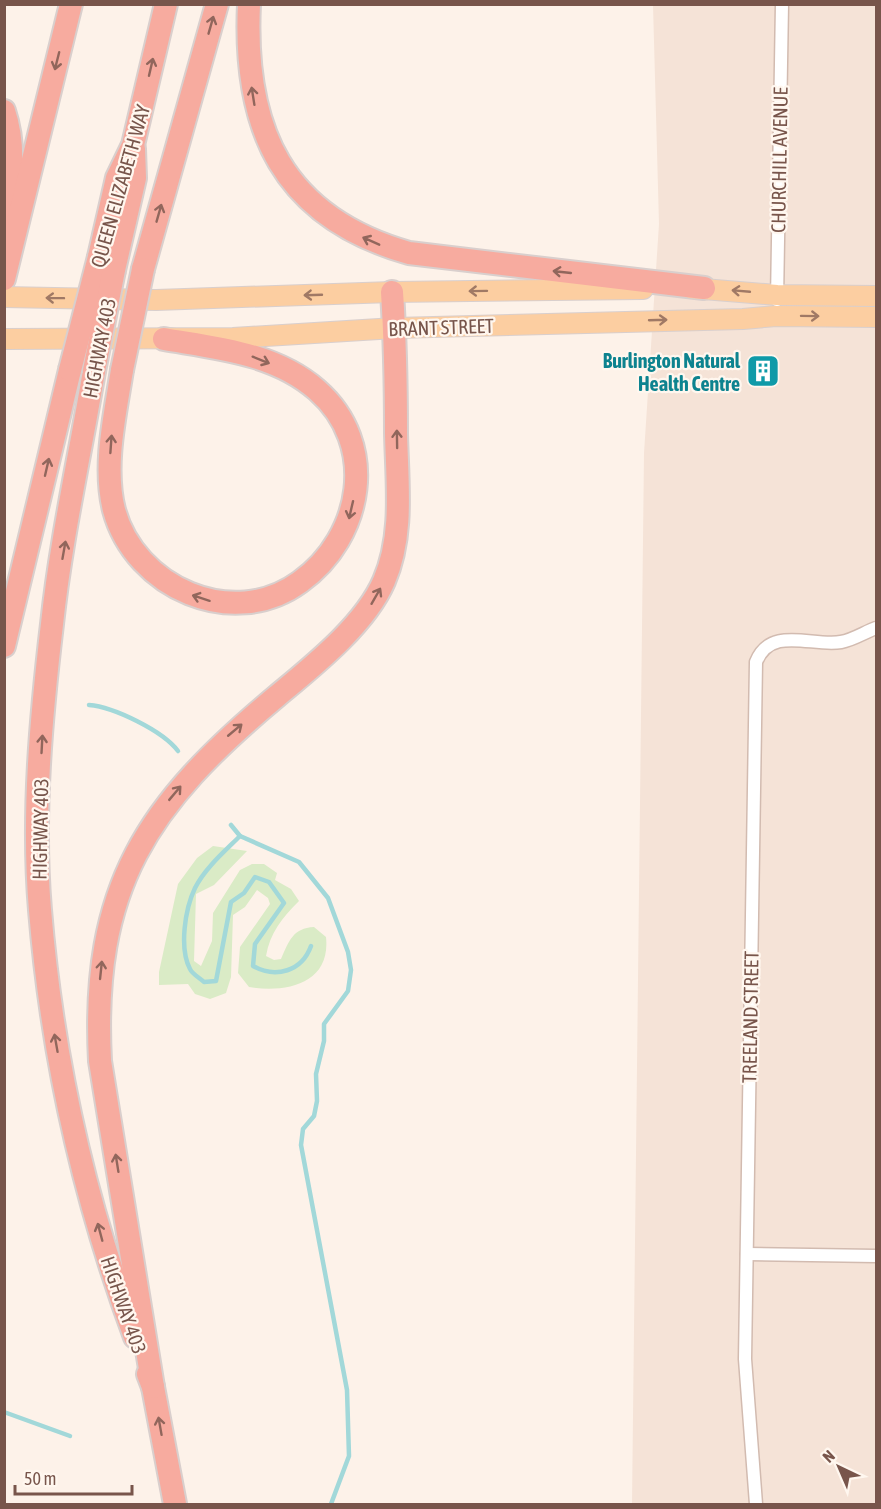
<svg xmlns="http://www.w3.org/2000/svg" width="881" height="1509" viewBox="0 0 881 1509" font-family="'Asap Condensed',sans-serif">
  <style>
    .residential { fill: #f5e3d7 }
    .green { fill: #daebc6 }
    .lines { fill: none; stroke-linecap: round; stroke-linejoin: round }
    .stream { stroke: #a2d8d9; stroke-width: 4.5 }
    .street-casing { stroke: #d2bbb0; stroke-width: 15 }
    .primary-casing { stroke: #d9cfcd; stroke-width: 22 }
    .highway-casing { stroke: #d9cfcd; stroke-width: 26 }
    .street { stroke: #fff; stroke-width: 12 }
    .primary { stroke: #fccea1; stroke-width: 20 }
    .highway { stroke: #f7ab9f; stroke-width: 22 }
    .highway-bridge-casing { stroke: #d9cfcd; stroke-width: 26; stroke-linecap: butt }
    .highway-bridge { stroke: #f7ab9f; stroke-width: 22 }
    .oneway { stroke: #91665c }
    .oneway2 { stroke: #a07965 }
    .labels { text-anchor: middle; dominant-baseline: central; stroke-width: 4.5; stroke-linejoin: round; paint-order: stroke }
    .street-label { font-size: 20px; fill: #78554b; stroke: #fff7ef }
    .culture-label { font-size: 20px; font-weight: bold; fill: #0d838f; stroke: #fff7ef; text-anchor: end }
  </style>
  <rect width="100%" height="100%" fill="#fdf2e9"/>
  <polygon class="residential" points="653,5 876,5 876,1504 632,1504 644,453 659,224"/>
  <path class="green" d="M213,846L247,851L214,885L196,894L194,961L201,966L212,941L213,913L240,870L252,864H264L277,873L275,880L291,889L299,901C282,918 270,933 266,956L274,960L281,959C289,941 293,928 314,927L326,937C331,984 286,993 249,987L238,973L240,947L270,904L268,898L257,890L245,907L233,915L231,977L226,993L210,999L195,994L188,984L159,985V972L178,884L197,858Z"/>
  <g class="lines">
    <g class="stream">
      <path d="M89,705C114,707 163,731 178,751"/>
      <path d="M231,825L240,836C225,851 205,868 195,888C185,909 179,948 190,969C192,974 200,978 204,982L216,981L231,902L244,893L255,877L269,882L284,903L255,944L253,966C276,979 302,971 311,946"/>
      <polyline points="240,836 299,862 328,898 348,952 351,970 348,991 324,1024 324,1041 316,1074 317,1101 314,1116 303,1129 301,1145 347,1390 349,1456 331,1504"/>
      <polyline points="4,1412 70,1436"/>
    </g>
    <g class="street-casing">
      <g id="street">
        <polyline points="777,300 782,4"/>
        <polyline points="747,1254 876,1256"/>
        <path d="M756,1504L745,1359L756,662C771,625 812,647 841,642C853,640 865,632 876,628"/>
      </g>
    </g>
    <g class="primary-casing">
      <g id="primary">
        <polyline points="691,288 777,295 876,296"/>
        <polyline points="4,297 156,300 392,292 643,289"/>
        <polyline points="4,339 233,338 395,328 743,319 776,316 876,317"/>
      </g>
    </g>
    <g class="highway-casing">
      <g id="highway">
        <path d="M249,4C243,129 282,217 409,253L704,288"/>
        <path d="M4,111C16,147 11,181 4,218"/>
        <polyline points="99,257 117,178 133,145 166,4"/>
        <polyline points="143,269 217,4"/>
        <polyline points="114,270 135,178 134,149"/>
        <polyline points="4,279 71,4"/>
        <path d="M122,370C115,415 103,466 114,510C135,588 233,631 300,582C363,537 379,444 317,390C275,353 216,348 164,339"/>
        <path d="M94,371C80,455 61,539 52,624C41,717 32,816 40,910C52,1056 84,1200 135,1337"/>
        <polyline points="4,646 70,370"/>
        <polyline points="148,1374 153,1387 175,1504"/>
        <path d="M153,1387L100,1061C91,887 146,805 277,696C313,666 365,625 384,581C404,535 397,482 396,433C396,386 395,339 392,292"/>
      </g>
    </g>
    <use href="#street" class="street"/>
    <use href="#primary" class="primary"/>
    <use href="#highway" class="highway"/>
    <g class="highway-bridge-casing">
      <g id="highway-bridge">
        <polyline points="70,370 99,257"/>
        <polyline points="122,370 143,269"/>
        <polyline points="94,371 114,270"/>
      </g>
    </g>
    <use href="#highway-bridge" class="highway-bridge"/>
  </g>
  <defs><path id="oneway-shaft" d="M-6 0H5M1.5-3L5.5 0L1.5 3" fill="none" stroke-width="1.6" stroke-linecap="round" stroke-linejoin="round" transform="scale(1.5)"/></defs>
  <g class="oneway">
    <use href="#oneway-shaft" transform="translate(211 25) rotate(-74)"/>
    <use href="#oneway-shaft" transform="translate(57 61) rotate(104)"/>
    <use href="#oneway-shaft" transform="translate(151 67) rotate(-77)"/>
    <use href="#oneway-shaft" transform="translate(253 96) rotate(-99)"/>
    <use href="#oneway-shaft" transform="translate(159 213) rotate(-74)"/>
    <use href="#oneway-shaft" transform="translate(371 241) rotate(-156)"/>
    <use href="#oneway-shaft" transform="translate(562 272) rotate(-174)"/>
    <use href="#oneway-shaft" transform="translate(261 360) rotate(22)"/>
    <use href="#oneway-shaft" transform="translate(397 439) rotate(-91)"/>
    <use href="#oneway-shaft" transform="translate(111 444) rotate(-86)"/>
    <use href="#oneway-shaft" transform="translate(47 467) rotate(-77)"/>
    <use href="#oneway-shaft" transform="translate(351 510) rotate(103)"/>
    <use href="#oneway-shaft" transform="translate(64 550) rotate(-80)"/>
    <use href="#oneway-shaft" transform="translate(376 596) rotate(-60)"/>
    <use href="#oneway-shaft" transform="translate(201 598) rotate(-162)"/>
    <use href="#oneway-shaft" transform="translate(235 730) rotate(-40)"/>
    <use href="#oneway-shaft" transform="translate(42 744) rotate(-87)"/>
    <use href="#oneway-shaft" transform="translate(175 793) rotate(-50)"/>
    <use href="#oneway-shaft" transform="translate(101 970) rotate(-84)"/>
    <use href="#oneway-shaft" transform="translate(56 1043) rotate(-100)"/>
    <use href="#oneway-shaft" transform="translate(117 1163) rotate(-99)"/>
    <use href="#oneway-shaft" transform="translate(100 1232) rotate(-105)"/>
    <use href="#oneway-shaft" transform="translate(160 1426) rotate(-100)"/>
  </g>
  <g class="oneway2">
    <use href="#oneway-shaft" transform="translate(478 291) rotate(179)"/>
    <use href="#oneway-shaft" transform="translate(741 291) rotate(-175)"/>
    <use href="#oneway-shaft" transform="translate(313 295) rotate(178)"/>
    <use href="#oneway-shaft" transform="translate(55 298) rotate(-179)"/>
    <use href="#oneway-shaft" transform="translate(810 316) rotate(1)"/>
    <use href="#oneway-shaft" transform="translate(658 320) rotate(-2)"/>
  </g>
  <defs>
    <g id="building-square" transform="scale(1.725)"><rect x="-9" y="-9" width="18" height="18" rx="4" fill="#0f9aa8" stroke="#fff7ef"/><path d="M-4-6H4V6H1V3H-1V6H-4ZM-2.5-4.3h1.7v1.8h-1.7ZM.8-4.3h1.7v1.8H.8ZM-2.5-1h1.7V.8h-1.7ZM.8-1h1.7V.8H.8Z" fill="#fff"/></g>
  </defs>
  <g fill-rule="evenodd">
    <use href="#building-square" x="763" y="371"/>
  </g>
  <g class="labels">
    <g class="street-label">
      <text transform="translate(779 160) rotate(-89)">CHURCHILL AVENUE</text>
      <text transform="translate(120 186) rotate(-74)">QUEEN ELIZABETH WAY</text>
      <text transform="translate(441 327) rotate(-2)">BRANT STREET</text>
      <text transform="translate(99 348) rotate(-79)">HIGHWAY 403</text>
      <text transform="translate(40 829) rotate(-89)">HIGHWAY 403</text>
      <text transform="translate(750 1017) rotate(-89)">TREELAND STREET</text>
      <text transform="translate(124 1305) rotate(71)">HIGHWAY 403</text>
    </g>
    <g class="culture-label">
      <text x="740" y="360">Burlington Natural<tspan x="740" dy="23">Health Centre</tspan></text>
    </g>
  </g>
  <rect width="881" height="1509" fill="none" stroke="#78554b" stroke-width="12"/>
  <g transform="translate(839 1467) rotate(316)" stroke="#fff7ef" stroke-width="4.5" paint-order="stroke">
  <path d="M0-4.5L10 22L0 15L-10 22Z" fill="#78554b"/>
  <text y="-9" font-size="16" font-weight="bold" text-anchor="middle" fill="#78554b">N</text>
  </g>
  <path d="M15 1485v9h117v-9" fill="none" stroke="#78554b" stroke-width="3"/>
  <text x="24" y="1485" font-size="18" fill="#78554b" stroke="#fff7ef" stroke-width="4.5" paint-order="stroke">50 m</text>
</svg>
